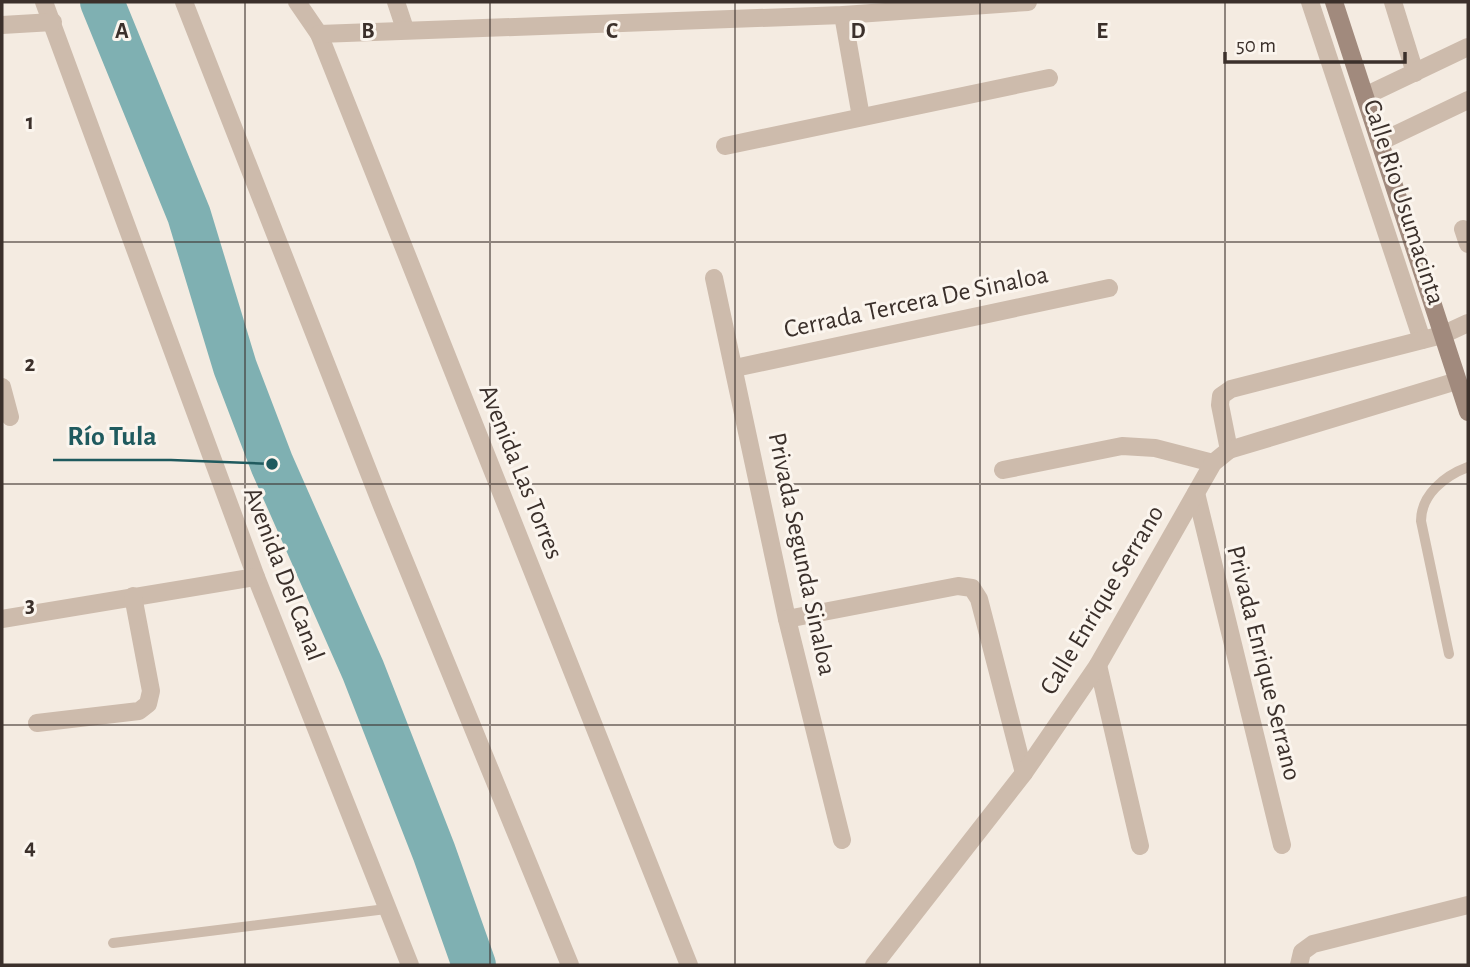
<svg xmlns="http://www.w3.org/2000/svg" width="1470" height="967" viewBox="0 0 1470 967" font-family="'Alegreya Sans',sans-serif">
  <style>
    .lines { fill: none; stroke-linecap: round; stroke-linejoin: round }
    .river { stroke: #7fb0b2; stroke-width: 44 }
    .lane { stroke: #cdbbac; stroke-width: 10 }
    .street { stroke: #cdbbac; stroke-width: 18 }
    .secondary { stroke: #a18a7d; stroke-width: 18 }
    .grid { fill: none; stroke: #3b302b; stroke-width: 2; stroke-opacity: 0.55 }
    .labels { text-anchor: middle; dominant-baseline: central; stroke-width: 6; stroke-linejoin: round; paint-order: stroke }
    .street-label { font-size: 26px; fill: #3b302b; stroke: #fbf5ee }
    .grid-label { font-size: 23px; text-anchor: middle; font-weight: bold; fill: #3b302b; stroke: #fbf5ee; stroke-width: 6; stroke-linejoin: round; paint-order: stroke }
    .leader { fill: none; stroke: #1f5a5e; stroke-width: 2.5 }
    .callout-dot { fill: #1f5a5e; stroke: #fbf5ee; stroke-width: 2.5 }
    .callout-label { font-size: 28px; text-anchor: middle; font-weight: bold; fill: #1f5a5e; stroke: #fbf5ee; stroke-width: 6; stroke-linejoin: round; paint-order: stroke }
  </style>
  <rect width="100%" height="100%" fill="#f4ebe1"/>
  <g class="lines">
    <polyline class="river" points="102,2 189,215 235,367 272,464 363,670 434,852 474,965"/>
    <g class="lane">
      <path d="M1449,654L1421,521C1421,495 1444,476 1468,467"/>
      <polyline points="113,943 386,909"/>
    </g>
    <g class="street">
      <polyline points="44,2 256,577 410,965"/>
      <polyline points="184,2 382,506 570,965"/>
      <polyline points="297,2 319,34 689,965"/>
      <polyline points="396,2 405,29"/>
      <polyline points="1310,2 1422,340"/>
      <polyline points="1393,2 1415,73"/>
      <polyline points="843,15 861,117"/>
      <polyline points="2,25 53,22"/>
      <polyline points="319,34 843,15 1028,2"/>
      <polyline points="1365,96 1468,47"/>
      <polyline points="1380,142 1468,100"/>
      <polyline points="725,146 1049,78"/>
      <polyline points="1463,229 1468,244"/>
      <polyline points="714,278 787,619 842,840"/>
      <polyline points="735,368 1109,288"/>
      <polyline points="2,387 10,417"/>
      <polyline points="1229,450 1220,405 1221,396 1231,389 1442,335 1468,323"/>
      <polyline points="1003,470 1122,446 1155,448 1213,463"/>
      <polyline points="1196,493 1282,845"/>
      <polyline points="2,619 256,577"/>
      <polyline points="787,619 958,586 972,588 979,599 1024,773"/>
      <polyline points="1098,665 1140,846"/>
      <polyline points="37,723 139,711 148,704 151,691 133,596"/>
      <polyline points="874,965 1024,773 1098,665 1213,463 1229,450 1457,381"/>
      <polyline points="1299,965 1302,952 1313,944 1468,905"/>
    </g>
    <polyline class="secondary" points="1334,2 1468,412"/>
  </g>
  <path class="grid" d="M245,2V965M490,2V965M735,2V965M980,2V965M1225,2V965M2,242H1468M2,484H1468M2,725H1468"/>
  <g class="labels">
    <g class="street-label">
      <text transform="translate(1404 202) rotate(72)">Calle Rio Usumacinta</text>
      <text transform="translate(916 302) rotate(-12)">Cerrada Tercera De Sinaloa</text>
      <text transform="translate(521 472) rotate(68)">Avenida Las Torres</text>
      <text transform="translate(802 554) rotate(78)">Privada Segunda Sinaloa</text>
      <text transform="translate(284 574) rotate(69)">Avenida Del Canal</text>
      <text transform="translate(1102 600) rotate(-59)">Calle Enrique Serrano</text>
      <text transform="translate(1264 663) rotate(76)">Privada Enrique Serrano</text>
    </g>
  </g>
  <g class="grid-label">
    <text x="122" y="38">A</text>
    <text x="368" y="38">B</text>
    <text x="612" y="38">C</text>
    <text x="858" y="38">D</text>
    <text x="1102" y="38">E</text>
    <text x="30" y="129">1</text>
    <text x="30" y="371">2</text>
    <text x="30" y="612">3</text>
    <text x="30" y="854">4</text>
  </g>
  <path class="leader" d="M272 464L171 460H53"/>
  <circle class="callout-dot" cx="272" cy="464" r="7"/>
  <g class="callout-label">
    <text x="112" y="445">Río Tula</text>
  </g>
  <rect width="1470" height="967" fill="none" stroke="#3b302b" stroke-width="7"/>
  <path d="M1225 52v10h180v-10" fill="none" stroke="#3b302b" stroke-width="3.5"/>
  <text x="1236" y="52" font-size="21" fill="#3b302b" stroke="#fbf5ee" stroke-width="5" paint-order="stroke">50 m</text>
</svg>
